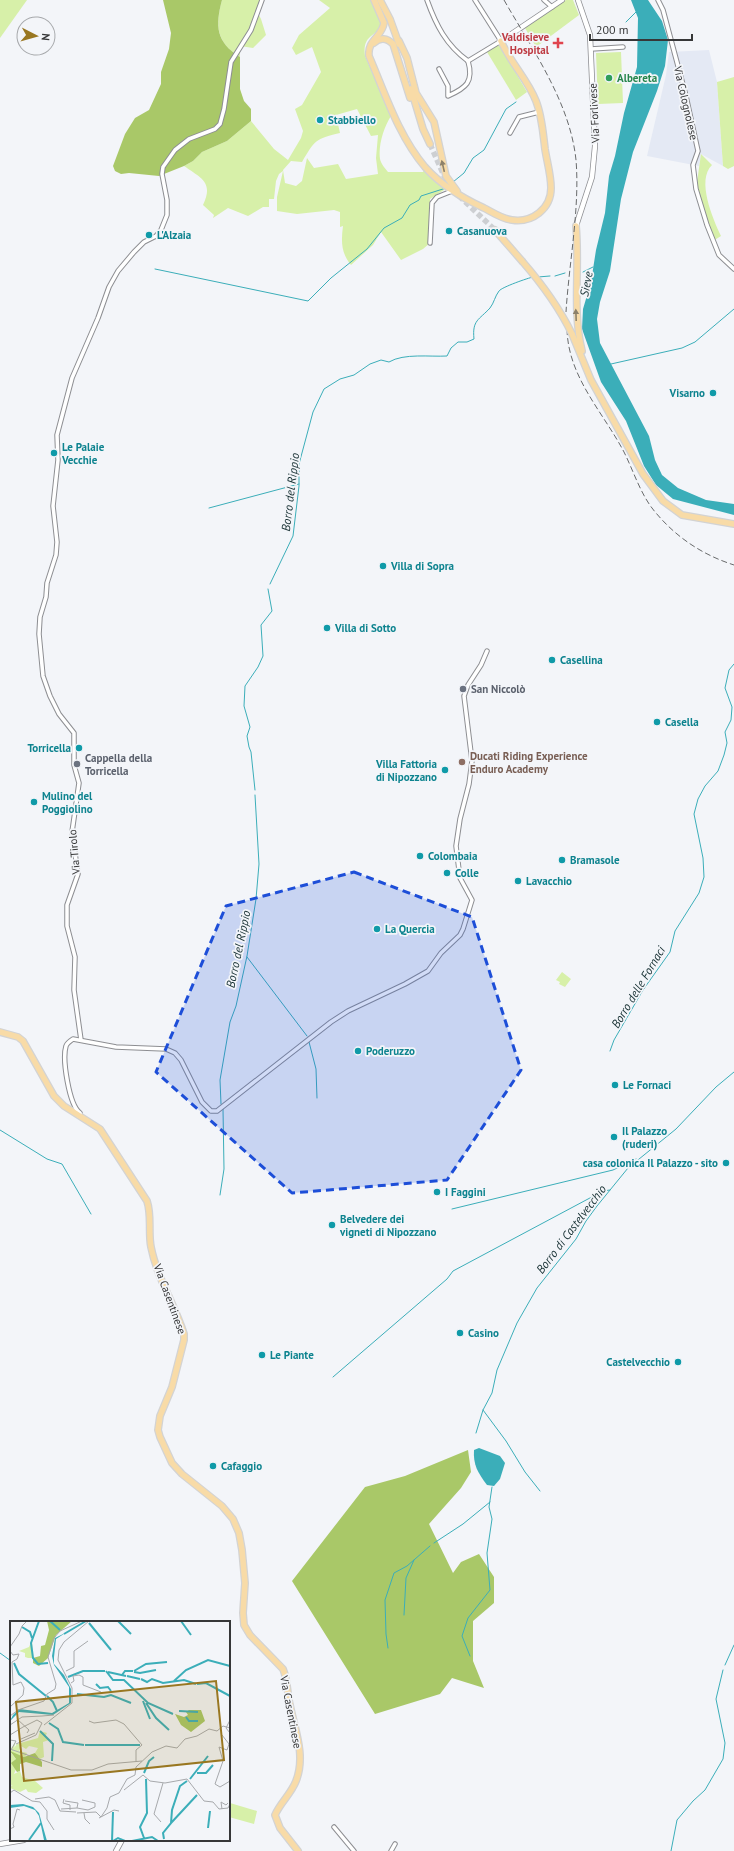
<svg xmlns="http://www.w3.org/2000/svg" width="734" height="1851" viewBox="0 0 734 1851" font-family="'PT Sans',sans-serif">
  <style>
    .built { fill: #e4e9f4 }
    .green { fill: #d7f0a9; fill-rule: evenodd }
    .forest { fill: #a9c868 }
    .water { fill: #3baeb9 }
    .lines { fill: none; stroke-linecap: round; stroke-linejoin: round }
    .stream { stroke: #3baeb9; stroke-width: 1 }
    .primary-tunnel { stroke: #cdcfd2; stroke-width: 5.5; stroke-dasharray: 5.5 3; stroke-linecap: butt }
    .minor-casing { stroke: #8d8e92; stroke-width: 5.5 }
    .tertiary-casing { stroke: #8d8e92; stroke-width: 6 }
    .primary-casing { stroke: #d3d3d3; stroke-width: 8 }
    .minor { stroke: #fff; stroke-width: 3.5 }
    .tertiary { stroke: #fff; stroke-width: 4.5 }
    .primary { stroke: #f8dba7; stroke-width: 5.5 }
    .rail { stroke: #686a6b; stroke-width: 1; stroke-dasharray: 6 3; stroke-linecap: butt }
    .primary-bridge-casing { stroke: #d3d3d3; stroke-width: 8; stroke-linecap: butt }
    .primary-bridge { stroke: #f8dba7; stroke-width: 5.5 }
    .oneway { fill: #8d816a }
    .marked { fill: #1d4ed8; fill-opacity: 0.2; stroke: #1d4ed8; stroke-width: 3; stroke-dasharray: 8 5; stroke-linejoin: round }
    .health-dot { fill: #e0444e; stroke: #f3f5f9; stroke-width: 1.5 }
    .leisure-dot { fill: #2e9e5b; stroke: #f3f5f9; stroke-width: 1.5 }
    .culture-dot { fill: #0f9aa8; stroke: #f3f5f9; stroke-width: 1.5 }
    .worship-dot { fill: #6b7280; stroke: #f3f5f9; stroke-width: 1.5 }
    .education-dot { fill: #8d6e63; stroke: #f3f5f9; stroke-width: 1.5 }
    .labels { text-anchor: middle; dominant-baseline: central; stroke-width: 3.5; stroke-linejoin: round; paint-order: stroke }
    .health-label { font-size: 11px; font-weight: bold; fill: #be3a42; stroke: #f3f5f9; text-anchor: end }
    .leisure-label { font-size: 11px; font-weight: bold; fill: #27864d; stroke: #f3f5f9; text-anchor: start }
    .street-label { font-size: 11px; fill: #363738; stroke: #f3f5f9 }
    .culture-label { font-size: 11px; font-weight: bold; fill: #0d838f; stroke: #f3f5f9; text-anchor: start }
    .worship-label { font-size: 11px; font-weight: bold; fill: #5b616d; stroke: #f3f5f9; text-anchor: start }
    .education-label { font-size: 11px; font-weight: bold; fill: #785e54; stroke: #f3f5f9; text-anchor: start }
    .water-label { font-size: 12px; font-style: italic; fill: #173033; stroke: #f3f5f9 }
    .inset-river { fill: none; stroke: #3baeb9; stroke-width: 2 }
    .inset-road { fill: none; stroke: #a7a9ac; stroke-width: 1 }
    .view { fill: #997721; fill-opacity: 0.15; stroke: #997721; stroke-width: 2 }
    .inset-edge { fill: none; stroke: #363738; stroke-width: 2 }
  </style>
  <rect width="100%" height="100%" fill="#f3f5f9"/>
  <polygon class="built" points="709,50 717,82 723,166 701,154 699,166 647,156 666,75 669,52"/>
  <g class="green">
    <polygon points="0,0 27,0 0,38"/>
    <path d="M222,0H262L258,13L261,19L266,35L253,48L240,46V57C216,42 215,26 222,0Z"/>
    <path d="M319,0H371L381,24C376,38 362,34 365,56L391,116C384,127 378,145 380,159C381,164 385,168 388,172H423L425,168L442,184L444,190L430,199V243L423,249L401,260L381,232L373,245L351,265C341,253 341,241 343,226L340,227V212L334,210L297,214L277,211V197L283,171L279,174L276,181L274,199H269V207H263L248,216L228,208L213,218L214,215L203,205C214,182 201,178 184,166L193,161L202,152L227,141L251,121L274,149L288,160L301,138L303,131L295,109L302,105L321,72L312,47L296,55L292,48L299,35L330,8ZM357,109L371,136L378,135L376,158L378,174L346,179L338,164L314,168L307,158L302,181L296,186L285,183L283,170L291,161L302,162C315,140 315,139 340,133L336,115Z"/>
    <polygon points="566,0 573,0 579,15 536,47 525,28"/>
    <polygon points="499,44 527,92 516,100 487,52"/>
    <polygon points="621,52 623,103 598,104 596,53"/>
    <polygon points="734,77 734,166 728,169 723,166 717,82"/>
    <path d="M701,154L712,165C696,180 713,219 721,236L713,241L696,189Z"/>
    <polygon points="562,972 571,979 565,987 559,984 560,982 556,980"/>
    <polygon points="230,1803 257,1811 254,1824 229,1817"/>
  </g>
  <g class="forest">
    <path d="M163,0H222C215,26 216,42 240,57V89L244,101L251,109V121L227,141L202,152L193,161L184,166L159,176L129,173L121,174L115,171L113,166L125,134L135,118L149,110L161,84V72L169,49L171,33Z"/>
    <polygon points="468,1450 471,1472 461,1488 429,1524 453,1573 461,1562 479,1554 494,1577 494,1603 473,1621 473,1661 484,1688 452,1678 440,1694 375,1714 292,1581 365,1487 405,1476"/>
  </g>
  <g class="water">
    <polygon points="631,0 648,0 662,21 668,40 665,66 657,91 633,152 621,199 610,271 600,302 597,319 600,343 649,436 655,460 662,475 678,488 706,500 734,504 734,515 673,499 656,485 644,466 626,421 601,382 582,329 583,309 591,282 596,250 605,213 609,176 615,156 624,113 637,67 638,18"/>
    <path d="M479,1448L500,1456L505,1463L500,1479L494,1486L487,1485C478,1473 473,1465 474,1450Z"/>
  </g>
  <g class="lines">
    <g class="stream">
      <polyline points="626,22 636,12"/>
      <polyline points="453,182 464,173 473,158 484,150 506,109 516,102"/>
      <polyline points="155,269 308,301 331,278 367,249 384,228 402,218 410,205 419,200 421,196 446,188"/>
      <polyline points="583,272 593,267"/>
      <polyline points="555,276 565,273"/>
      <polyline points="538,277 550,276"/>
      <polyline points="611,364 682,348 695,342 734,309"/>
      <polyline points="209,508 299,484"/>
      <path d="M270,584L293,536L299,486V464L313,412L324,389L340,379L354,375L370,364L381,360L389,362C404,353 430,357 447,356L451,348L458,342H467L474,339C472,320 479,320 490,308C494,303 495,296 499,291C502,287 528,278 533,277"/>
      <polyline points="255,790 251,752 249,747 247,736 250,727 244,706 245,686 258,667 263,656 261,625 272,611 268,589"/>
      <polyline points="247,957 307,1036"/>
      <polyline points="309,1042 316,1069 317,1098"/>
      <polyline points="610,1051 614,1040 643,990 670,952 675,931 699,893 704,877 703,858 694,814 698,799 705,786 718,771 724,755 727,743 725,732 731,720 732,707 725,688 729,670 734,664"/>
      <polyline points="221,1104 220,1080 230,1022 236,1006 247,956 256,899 259,864 255,795"/>
      <polyline points="0,1130 47,1159 62,1164 91,1214"/>
      <polyline points="220,1195 224,1169 223,1109"/>
      <polyline points="452,1209 613,1170 636,1159"/>
      <polyline points="333,1377 447,1279 453,1271 603,1191 610,1190"/>
      <polyline points="483,1410 506,1441 525,1472 540,1491"/>
      <polyline points="476,1433 483,1410 492,1393 497,1370 517,1323 537,1288 576,1239 586,1221 597,1206 628,1168 676,1129 716,1087 734,1072"/>
      <polyline points="434,1543 463,1524 490,1502"/>
      <polyline points="404,1615 406,1578 414,1560"/>
      <polyline points="388,1648 386,1634 385,1600 394,1573 407,1566 430,1546"/>
      <polyline points="0,1653 11,1661"/>
      <polyline points="470,1656 462,1636 468,1618 490,1590 487,1553 492,1519 489,1507 492,1487"/>
      <polyline points="725,1665 734,1645"/>
      <polyline points="671,1851 677,1820 693,1801 705,1790 723,1759 725,1743 716,1699 723,1670"/>
    </g>
    <g class="primary-tunnel">
      <polyline points="430,144 445,178"/>
      <polyline points="459,196 495,230"/>
    </g>
    <g class="minor-casing">
      <g id="minor">
        <path d="M427,0C436,25 446,45 468,61"/>
        <polyline points="544,0 552,7"/>
        <polyline points="658,0 663,10 686,96 698,151 693,165 696,189 707,225 719,255 734,269"/>
        <polyline points="591,49 623,47"/>
        <polyline points="468,61 501,41 475,0"/>
        <path d="M439,69L448,86V96C466,88 474,82 468,61"/>
        <polyline points="510,133 519,117 539,112"/>
        <polyline points="430,243 432,203 437,197 452,191"/>
        <polyline points="81,1040 74,990 75,957 67,926 67,905 78,874 72,832 79,783 74,765 74,733 59,714 50,696 43,676 39,634 40,617 46,597 47,583 56,555 57,542 53,506 58,460 57,435 72,378 98,318 109,287 118,271 134,252 144,242 156,236 161,230 167,215 167,200 162,174 163,167 175,150 189,139 215,129 220,124 224,109 231,62 251,30 262,0"/>
        <path d="M79,1116L80,1113C69,1105 62,1059 66,1046C67,1043 70,1041 73,1039L116,1047L166,1049L175,1053L181,1060L202,1102L211,1111H217L331,1022L348,1011L405,984L428,971L441,953L460,935L463,929L472,900L460,878L456,846L460,819L469,784L472,761L464,696L468,685L481,665L487,651"/>
        <polyline points="334,1827 354,1851"/>
        <polyline points="391,1851 395,1844"/>
      </g>
    </g>
    <g class="tertiary-casing">
      <g id="tertiary">
        <polyline points="501,41 562,0"/>
        <polyline points="576,226 592,177 595,146 590,35 578,0"/>
        <polyline points="0,1844 24,1840"/>
        <polyline points="116,1851 122,1840"/>
      </g>
    </g>
    <g class="primary-casing">
      <g id="primary">
        <path d="M374,0L384,23C382,37 367,40 369,56C385,93 398,135 425,167C441,185 462,198 484,208C492,212 502,219 512,220C532,223 551,209 551,188C551,175 547,162 545,149C543,133 542,116 536,101C528,80 510,62 501,41"/>
        <polyline points="380,0 390,19 399,44"/>
        <polyline points="399,41 407,58 416,93 434,122 446,176 457,191"/>
        <path d="M374,43C380,37 387,38 393,44L410,98"/>
        <polyline points="411,89 423,129 430,144"/>
        <path d="M576,226C580,268 572,310 582,351"/>
        <polyline points="495,230 522,261"/>
        <polyline points="572,334 591,380 643,474 663,501 682,515 734,524"/>
        <path d="M0,1032L18,1037L23,1041L54,1096L64,1106L100,1129L147,1201C152,1216 148,1232 151,1247C157,1278 175,1305 184,1334V1340L172,1387L160,1416L158,1430L160,1437L172,1463L182,1474L222,1506L233,1519L239,1533L242,1550L245,1583L243,1613L244,1625L250,1635L283,1669C288,1681 287,1693 290,1705C295,1730 306,1756 296,1781C291,1794 280,1803 275,1815L280,1828L298,1851"/>
      </g>
    </g>
    <use href="#minor" class="minor"/>
    <use href="#tertiary" class="tertiary"/>
    <use href="#primary" class="primary"/>
    <g class="rail">
      <path d="M504,0C532,49 570,102 576,160C580,208 569,263 566,312"/>
      <path d="M567,329C568,377 603,412 624,452C634,472 641,496 656,513C677,538 703,555 734,565"/>
    </g>
    <g class="primary-bridge-casing">
      <path id="primary-bridge" d="M522,261C542,284 559,307 572,334"/>
    </g>
    <use href="#primary-bridge" class="primary-bridge"/>
  </g>
  <defs><path id="oneway-solid" d="M-6-.8H1V-3.2L6.5 0L1 3.2V.8H-6Z"/></defs>
  <g class="oneway">
    <use href="#oneway-solid" transform="translate(443 166) rotate(-103)"/>
    <use href="#oneway-solid" transform="translate(576 315) rotate(-92)"/>
  </g>
  <path class="marked" d="M354,872L472,917L521,1070L447,1180L292,1193L156,1072L226,906Z"/>
  <path class="health-dot" d="M556 37h4v4h4v4h-4v4h-4v-4h-4v-4h4z"/>
  <circle class="leisure-dot" cx="609" cy="78" r="4"/>
  <g class="culture-dot">
    <circle cx="320" cy="120" r="4"/>
    <circle cx="449" cy="231" r="4"/>
    <circle cx="149" cy="235" r="4"/>
    <circle cx="713" cy="393" r="4"/>
    <circle cx="54" cy="453" r="4"/>
    <circle cx="383" cy="566" r="4"/>
    <circle cx="327" cy="628" r="4"/>
    <circle cx="552" cy="660" r="4"/>
    <circle cx="657" cy="722" r="4"/>
    <circle cx="79" cy="748" r="4"/>
    <circle cx="445" cy="770" r="4"/>
    <circle cx="34" cy="802" r="4"/>
    <circle cx="420" cy="856" r="4"/>
    <circle cx="562" cy="860" r="4"/>
    <circle cx="447" cy="873" r="4"/>
    <circle cx="518" cy="881" r="4"/>
    <circle cx="377" cy="929" r="4"/>
    <circle cx="358" cy="1051" r="4"/>
    <circle cx="615" cy="1085" r="4"/>
    <circle cx="614" cy="1137" r="4"/>
    <circle cx="726" cy="1163" r="4"/>
    <circle cx="437" cy="1192" r="4"/>
    <circle cx="332" cy="1225" r="4"/>
    <circle cx="460" cy="1333" r="4"/>
    <circle cx="262" cy="1355" r="4"/>
    <circle cx="678" cy="1362" r="4"/>
    <circle cx="213" cy="1466" r="4"/>
  </g>
  <g class="worship-dot">
    <circle cx="463" cy="689" r="4"/>
    <circle cx="77" cy="764" r="4"/>
  </g>
  <circle class="education-dot" cx="462" cy="762" r="4"/>
  <g class="labels">
    <g class="health-label">
      <text x="549" y="37">Valdisieve<tspan x="549" dy="13">Hospital</tspan></text>
    </g>
    <g class="leisure-label">
      <text x="617" y="78">Albereta</text>
    </g>
    <g class="street-label">
      <text transform="translate(686 103) rotate(77)">Via Colognolese</text>
      <text transform="translate(594 113) rotate(-93)">Via Forlivese</text>
      <text transform="translate(74 852) rotate(-95)">Via Tirolo</text>
      <text transform="translate(170 1299) rotate(70)">Via Casentinese</text>
      <text transform="translate(291 1712) rotate(79)">Via Casentinese</text>
    </g>
    <g class="culture-label">
      <text x="328" y="120">Stabbiello</text>
      <text x="457" y="231">Casanuova</text>
      <text x="157" y="235">L'Alzaia</text>
      <text x="705" y="393" text-anchor="end">Visarno</text>
      <text x="62" y="447">Le Palaie<tspan x="62" dy="13">Vecchie</tspan></text>
      <text x="391" y="566">Villa di Sopra</text>
      <text x="335" y="628">Villa di Sotto</text>
      <text x="560" y="660">Casellina</text>
      <text x="665" y="722">Casella</text>
      <text x="71" y="748" text-anchor="end">Torricella</text>
      <text x="437" y="764" text-anchor="end">Villa Fattoria<tspan x="437" dy="13">di Nipozzano</tspan></text>
      <text x="42" y="796">Mulino del<tspan x="42" dy="13">Poggiolino</tspan></text>
      <text x="428" y="856">Colombaia</text>
      <text x="570" y="860">Bramasole</text>
      <text x="455" y="873">Colle</text>
      <text x="526" y="881">Lavacchio</text>
      <text x="385" y="929">La Quercia</text>
      <text x="366" y="1051">Poderuzzo</text>
      <text x="623" y="1085">Le Fornaci</text>
      <text x="622" y="1131">Il Palazzo<tspan x="622" dy="13">(ruderi)</tspan></text>
      <text x="718" y="1163" text-anchor="end">casa colonica Il Palazzo - sito</text>
      <text x="445" y="1192">I Faggini</text>
      <text x="340" y="1219">Belvedere dei<tspan x="340" dy="13">vigneti di Nipozzano</tspan></text>
      <text x="468" y="1333">Casino</text>
      <text x="270" y="1355">Le Piante</text>
      <text x="670" y="1362" text-anchor="end">Castelvecchio</text>
      <text x="221" y="1466">Cafaggio</text>
    </g>
    <g class="worship-label">
      <text x="471" y="689">San Niccolò</text>
      <text x="85" y="758">Cappella della<tspan x="85" dy="13">Torricella</tspan></text>
    </g>
    <g class="education-label">
      <text x="470" y="756">Ducati Riding Experience<tspan x="470" dy="13">Enduro Academy</tspan></text>
    </g>
    <g class="water-label">
      <text transform="translate(586 284) rotate(-79)">Sieve</text>
      <text transform="translate(290 492) rotate(-83)">Borro del Rippio</text>
      <text transform="translate(238 949) rotate(-78)">Borro del Rippio</text>
      <text transform="translate(638 987) rotate(-59)">Borro delle Fornaci</text>
      <text transform="translate(571 1229) rotate(-53)">Borro di Castelvecchio</text>
    </g>
  </g>
  <g transform="translate(10 1621)">
    <rect width="220" height="220" fill="#f3f5f9"/>
    <path d="M22,19L23,37H18L15,36V32L9,30L19,26ZM30,110L37,112L35,116L39,119L33,121L34,136L30,138L25,132L28,127L19,125L16,128L11,125L9,130L17,132L15,136L1,132L6,138L2,142L6,148L4,153L10,150L12,156L25,160L33,167L26,172L18,171L16,168L10,171L0,167V164L3,165L0,163V129L6,120L4,127L7,123L28,117Z" fill="#d7f0a9"/>
    <path d="M37,0H62L46,14L38,37L29,45L23,42V37L30,35L31,25L35,24L39,9ZM179,89H191L195,100L181,111L171,104L165,93L174,96L178,94L176,91ZM0,130L14,136L25,132L32,141V146L16,141L10,143V150L7,151L1,142L6,138Z" fill="#a9c868"/>
    <path d="M57,11L46,18L44,36V43L54,54L61,68V82L43,94L9,91L0,100L3,94L9,88L42,92L59,82V66L44,44L42,35L45,17ZM13,183L23,186L29,192L37,220L34,219L29,195L25,189L14,185L0,187V184Z" fill="#3baeb9"/>
    <path class="inset-river" d="M29,0L21,22L23,37L28,43L38,42M40,0L50,9M108,0L121,13M171,0L181,14M79,2L101,29M12,6L20,11L22,17M54,13L76,0M4,42L9,53L36,75M96,50L103,59H114L138,82L163,93M124,50L136,43L157,41M98,51L116,55M124,51L130,52L146,49M112,54L115,50H123M117,55L130,58M58,56L73,50H95M131,58L137,61L142,58L153,62L174,59L186,63M164,60L176,49L198,39L220,45M86,63L90,67L98,66L101,70M187,63L196,62L220,75M67,73L94,76L101,74L121,82M37,75L43,81L47,90M133,80L140,98M136,82L146,97L159,109M169,90L188,91M176,96L179,100H188M39,102L48,108L53,121L74,124M30,110L43,123L42,140M75,124H97M97,124H130M134,152L139,140L144,136M187,152H196L203,144M180,158L198,135M161,202L187,174M198,207L200,190M134,217L130,206L137,192L136,158M154,218L153,212L161,202L162,189L170,165L177,160M19,219L31,202M102,220L103,191M103,220L108,217L115,220M122,220L142,216L148,220M151,220H172"/>
    <path class="inset-road" d="M0,26L9,13L12,5L17,0M0,30L3,34L9,33L7,38L2,41L3,64L11,61L14,67L13,74L0,86M56,50L64,46V30L78,20M61,62L64,60L63,55L69,54L73,56V64L91,71M0,95L8,89L34,80L37,73L45,68L46,63L38,36L44,17L50,10L72,0M32,95L44,94M7,98L19,109L17,112M220,99L216,107L220,112M79,100L84,102L106,99L114,103L132,124L126,129V140M0,104L12,96L32,95M34,104L62,82V67L48,39L49,29L54,21L79,0M0,114L13,106M212,114L219,123L217,129L209,126L213,140L205,163L210,166L220,160M11,118L25,112M0,119L6,120L1,129M6,123L26,114L32,102L27,99L13,106M0,128L61,149H82L98,143L132,140M114,169L133,154L140,160L155,162L177,158L194,180L203,181L209,188L218,187L220,183M0,172L4,169L22,180L30,181L37,190V198L44,209M25,178L39,176L45,179L50,190L66,191M54,178L53,182L60,184V189M55,180L68,182L67,187M51,188L67,187L78,189L85,186V182L72,179M212,188L211,181L216,184L218,182M67,192L86,191L91,196L97,187L100,176L109,172L117,158L125,154L126,146L142,131L156,125L167,127L175,118L187,115L199,108L207,110L213,105L220,107M74,192L75,198L80,203M89,197L104,189L109,190M151,201L144,193L153,162M0,208L4,206L3,203L7,188L10,189"/>
    <path class="view" d="M206,60L214,139L14,160L6,81Z"/>
    <rect width="220" height="220" class="inset-edge"/>
  </g>
  <g transform="translate(36 36) rotate(96)"><circle r="19" fill="#f3f5f9" stroke="#a7a9ac"/>
  <path d="M0-3L7 15L0 10L-7 15Z" fill="#997721"/>
  <text y="-6" font-size="11" font-weight="bold" text-anchor="middle" fill="#363738">N</text>
  </g>
  <path d="M590 34v6h102v-6" fill="none" stroke="#363738" stroke-width="2"/>
  <text x="596" y="34" font-size="12" fill="#363738" stroke="#f3f5f9" stroke-width="3" paint-order="stroke">200 m</text>
</svg>
